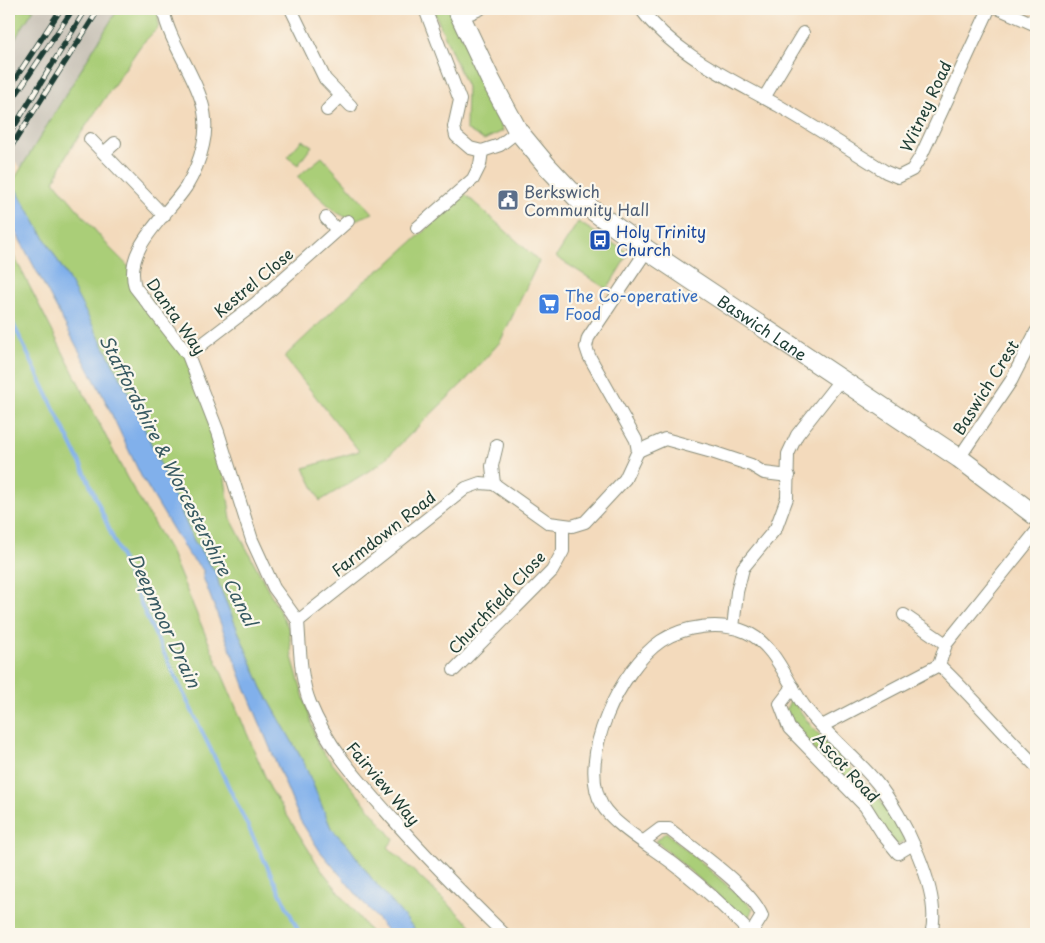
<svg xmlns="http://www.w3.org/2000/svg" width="1045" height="943" viewBox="0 0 1045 943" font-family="'Playpen Sans',sans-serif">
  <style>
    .industrial { fill: #c9c3b8 }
    .green { fill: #aace78; stroke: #648656 }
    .water { fill: #81b0eb; stroke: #507690 }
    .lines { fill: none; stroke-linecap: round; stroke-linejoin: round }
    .stream { stroke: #81b0eb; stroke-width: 4 }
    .street-casing { stroke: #898c78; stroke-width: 14 }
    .secondary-casing { stroke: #898c78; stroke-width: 21 }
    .street { stroke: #fff; stroke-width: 12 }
    .secondary { stroke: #fff; stroke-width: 19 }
    .rail-casing { stroke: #1f3d34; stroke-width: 5.5 }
    .rail { stroke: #fbf7ec; stroke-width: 4; stroke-dasharray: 11; stroke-linecap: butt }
    .labels { text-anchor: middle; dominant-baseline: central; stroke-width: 4.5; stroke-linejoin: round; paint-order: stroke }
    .street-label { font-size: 16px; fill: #1f3d34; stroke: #fbf7ec }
    .service-label { font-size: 16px; fill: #4e5e75; stroke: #fbf7ec; text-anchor: start }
    .transit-label { font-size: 16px; fill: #164399; stroke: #fbf7ec; text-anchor: start }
    .shop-label { font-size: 16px; fill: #366cbe; stroke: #fbf7ec; text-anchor: start }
    .water-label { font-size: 18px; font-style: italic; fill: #385a62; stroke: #fbf7ec }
  </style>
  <rect width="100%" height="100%" fill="#fbf7ec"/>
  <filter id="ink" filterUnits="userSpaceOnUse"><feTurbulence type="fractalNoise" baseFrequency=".02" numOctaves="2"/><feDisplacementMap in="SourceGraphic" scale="10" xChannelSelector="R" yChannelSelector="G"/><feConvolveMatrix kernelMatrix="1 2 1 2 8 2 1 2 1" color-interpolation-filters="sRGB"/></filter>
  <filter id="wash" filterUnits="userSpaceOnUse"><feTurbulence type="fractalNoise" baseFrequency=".0096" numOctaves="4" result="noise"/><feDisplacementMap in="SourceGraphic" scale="20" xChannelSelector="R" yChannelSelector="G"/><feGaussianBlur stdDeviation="1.12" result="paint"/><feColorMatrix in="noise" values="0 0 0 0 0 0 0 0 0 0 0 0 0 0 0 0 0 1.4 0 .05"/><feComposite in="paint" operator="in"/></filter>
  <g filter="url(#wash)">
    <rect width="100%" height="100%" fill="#f3dabc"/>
    <polygon class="industrial" points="9,9 118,9 22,169 11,157 9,160"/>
    <g class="green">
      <polygon points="19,9 34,9 9,48 9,23"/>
      <polygon points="118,9 159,9 158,28 141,45 69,151 54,181 109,247 128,266 188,355 218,432 231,519 289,629 292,657 318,746 394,839 388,847 480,934 419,934 372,879 349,847 331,828 304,763 262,688 220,588 216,573 194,541 65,273 12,183"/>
      <polygon points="433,9 449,9 485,82 503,131 484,140 466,129 467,87"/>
      <polygon points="302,140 312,146 298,165 287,157"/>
      <polygon points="322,157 373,213 353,221 336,212 297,177"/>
      <polygon points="465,194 539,261 500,342 466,380 380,464 320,501 304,468 359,451 284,357 362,283 390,262"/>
      <polygon points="578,222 629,253 607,289 556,257"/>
      <polygon points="9,246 127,478 171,553 270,788 320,868 372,934 9,934"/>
      <polygon points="791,699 812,727 879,798 905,840 897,845 797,730 786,709"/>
      <polygon points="666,832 753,908 747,921 656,841"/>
    </g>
    <polygon class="water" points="9,177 65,273 131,398 194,541 216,573 220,588 262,688 304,763 331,828 349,847 372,879 419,934 390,934 320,851 300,820 244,685 203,577 203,570 188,554 141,476 102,394 11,223 9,218"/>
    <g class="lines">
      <polyline class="stream" points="9,315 86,475 148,620 300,934"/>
    </g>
  </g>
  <g filter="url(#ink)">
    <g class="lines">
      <g class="street-casing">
        <g id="street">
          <path d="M163,9C172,57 216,93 203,145C200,159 194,174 186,187C166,217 123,248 135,287L188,355L218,432L252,540L274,588L298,621"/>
          <polyline points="291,9 325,79 351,106"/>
          <polyline points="425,9 460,100 454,127 456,136 470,148 482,151 500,145 518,131"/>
          <path d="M641,9C674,54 731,79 779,106C815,127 851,150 886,172L898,177L912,170L921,156L989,9"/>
          <polyline points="1000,9 1036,25"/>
          <polyline points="461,17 480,9"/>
          <polyline points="764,98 803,33"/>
          <polyline points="327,110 341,96"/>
          <polyline points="90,139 164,216"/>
          <polyline points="104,153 115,143"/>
          <polyline points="326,218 337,230"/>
          <polyline points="417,228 473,179 480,165 482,151"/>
          <polyline points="188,355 256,303 348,221"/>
          <polyline points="638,451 665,439 712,452 751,465 764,473 789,476"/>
          <polyline points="959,458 1011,381 1036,332"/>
          <polyline points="494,484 492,466 497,445"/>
          <polyline points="904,615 946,644"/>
          <polyline points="298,621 466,488 480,483 494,484 549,523 572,526 585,522 625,479 638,451 636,440 589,356 586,347 588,338 647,250"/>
          <path d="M298,621C300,647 300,679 310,703C328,748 360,782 391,817C427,858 465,896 504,934"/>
          <polyline points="733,628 737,592 743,568 776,528 787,498 788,454 797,435 841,379"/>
          <path d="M939,665C973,697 1003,733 1036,766"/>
          <polyline points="454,670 552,571 563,551 563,526"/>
          <polyline points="793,687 780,704 789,728 865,806 884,836 898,853 913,844"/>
          <polyline points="822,726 939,665 946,644 1036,532"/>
          <path d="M644,841L660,829H669C695,850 750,887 762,916L751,934"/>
          <path d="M751,934C729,911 705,889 680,869C659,851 615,827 602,805C576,759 621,668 661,641C684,626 720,621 746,632C776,645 787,683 805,707C826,735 855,756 877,783C903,815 943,893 931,934"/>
        </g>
      </g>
      <g class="secondary-casing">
        <g id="secondary">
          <path id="s1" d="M457,9L490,79L518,131L547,166L580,201L647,250L959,458L1036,516"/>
        </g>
      </g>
      <use href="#street" class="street"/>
      <use href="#secondary" class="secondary"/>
      <g class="rail-casing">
        <g id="rail">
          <polyline points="9,88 61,9"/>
          <polyline points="9,105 73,9"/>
          <polyline points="9,135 86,9"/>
          <polyline points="9,150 99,9"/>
        </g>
      </g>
      <use href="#rail" class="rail"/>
    </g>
  </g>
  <defs>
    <g id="civic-square" transform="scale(1.125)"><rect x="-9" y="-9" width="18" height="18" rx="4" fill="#5c6f8a" stroke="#fbf7ec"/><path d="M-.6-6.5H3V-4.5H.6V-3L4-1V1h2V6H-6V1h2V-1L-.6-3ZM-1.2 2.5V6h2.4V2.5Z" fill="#fff"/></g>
    <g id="bus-square" transform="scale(1.125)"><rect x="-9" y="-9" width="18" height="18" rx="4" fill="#1a4fb4" stroke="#fbf7ec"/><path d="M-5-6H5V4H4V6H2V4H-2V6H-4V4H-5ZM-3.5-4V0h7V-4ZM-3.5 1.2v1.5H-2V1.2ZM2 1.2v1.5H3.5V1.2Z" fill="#fff"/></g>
    <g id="supermarket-square" transform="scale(1.125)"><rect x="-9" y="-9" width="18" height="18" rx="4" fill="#3f7fe0" stroke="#fbf7ec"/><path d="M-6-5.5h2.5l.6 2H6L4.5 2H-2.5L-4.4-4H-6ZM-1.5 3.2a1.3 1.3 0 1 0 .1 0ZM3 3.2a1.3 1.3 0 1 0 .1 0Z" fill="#fff"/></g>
  </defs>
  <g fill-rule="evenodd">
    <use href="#civic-square" x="508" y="200"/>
    <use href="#bus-square" x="600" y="240"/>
    <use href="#supermarket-square" x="549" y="304"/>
  </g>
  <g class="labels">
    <g class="street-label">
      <text transform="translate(925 106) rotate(-65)">Witney Road</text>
      <text transform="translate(253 282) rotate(-40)">Kestrel Close</text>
      <text transform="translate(177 316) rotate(55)">Danta Way</text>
      <text stroke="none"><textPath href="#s1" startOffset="452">Baswich Lane</textPath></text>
      <text transform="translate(985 387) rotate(-58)">Baswich Crest</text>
      <text transform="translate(383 533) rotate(-38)">Farmdown Road</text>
      <text transform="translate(496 602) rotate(-47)">Churchfield Close</text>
      <text transform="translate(847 767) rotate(47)">Ascot Road</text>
      <text transform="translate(384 783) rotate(50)">Fairview Way</text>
    </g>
    <g class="service-label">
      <text x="524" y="191">Berkswich<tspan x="524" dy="18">Community Hall</tspan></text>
    </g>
    <g class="transit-label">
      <text x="616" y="231">Holy Trinity<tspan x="616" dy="18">Church</tspan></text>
    </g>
    <g class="shop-label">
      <text x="565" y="295">The Co-operative<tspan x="565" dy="18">Food</tspan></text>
    </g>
    <g class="water-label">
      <text transform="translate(179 480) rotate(63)">Staffordshire &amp; Worcestershire Canal</text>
      <text transform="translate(165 620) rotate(65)">Deepmoor Drain</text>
    </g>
  </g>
  <rect width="1045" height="943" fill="none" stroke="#fbf7ec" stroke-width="30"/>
</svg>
